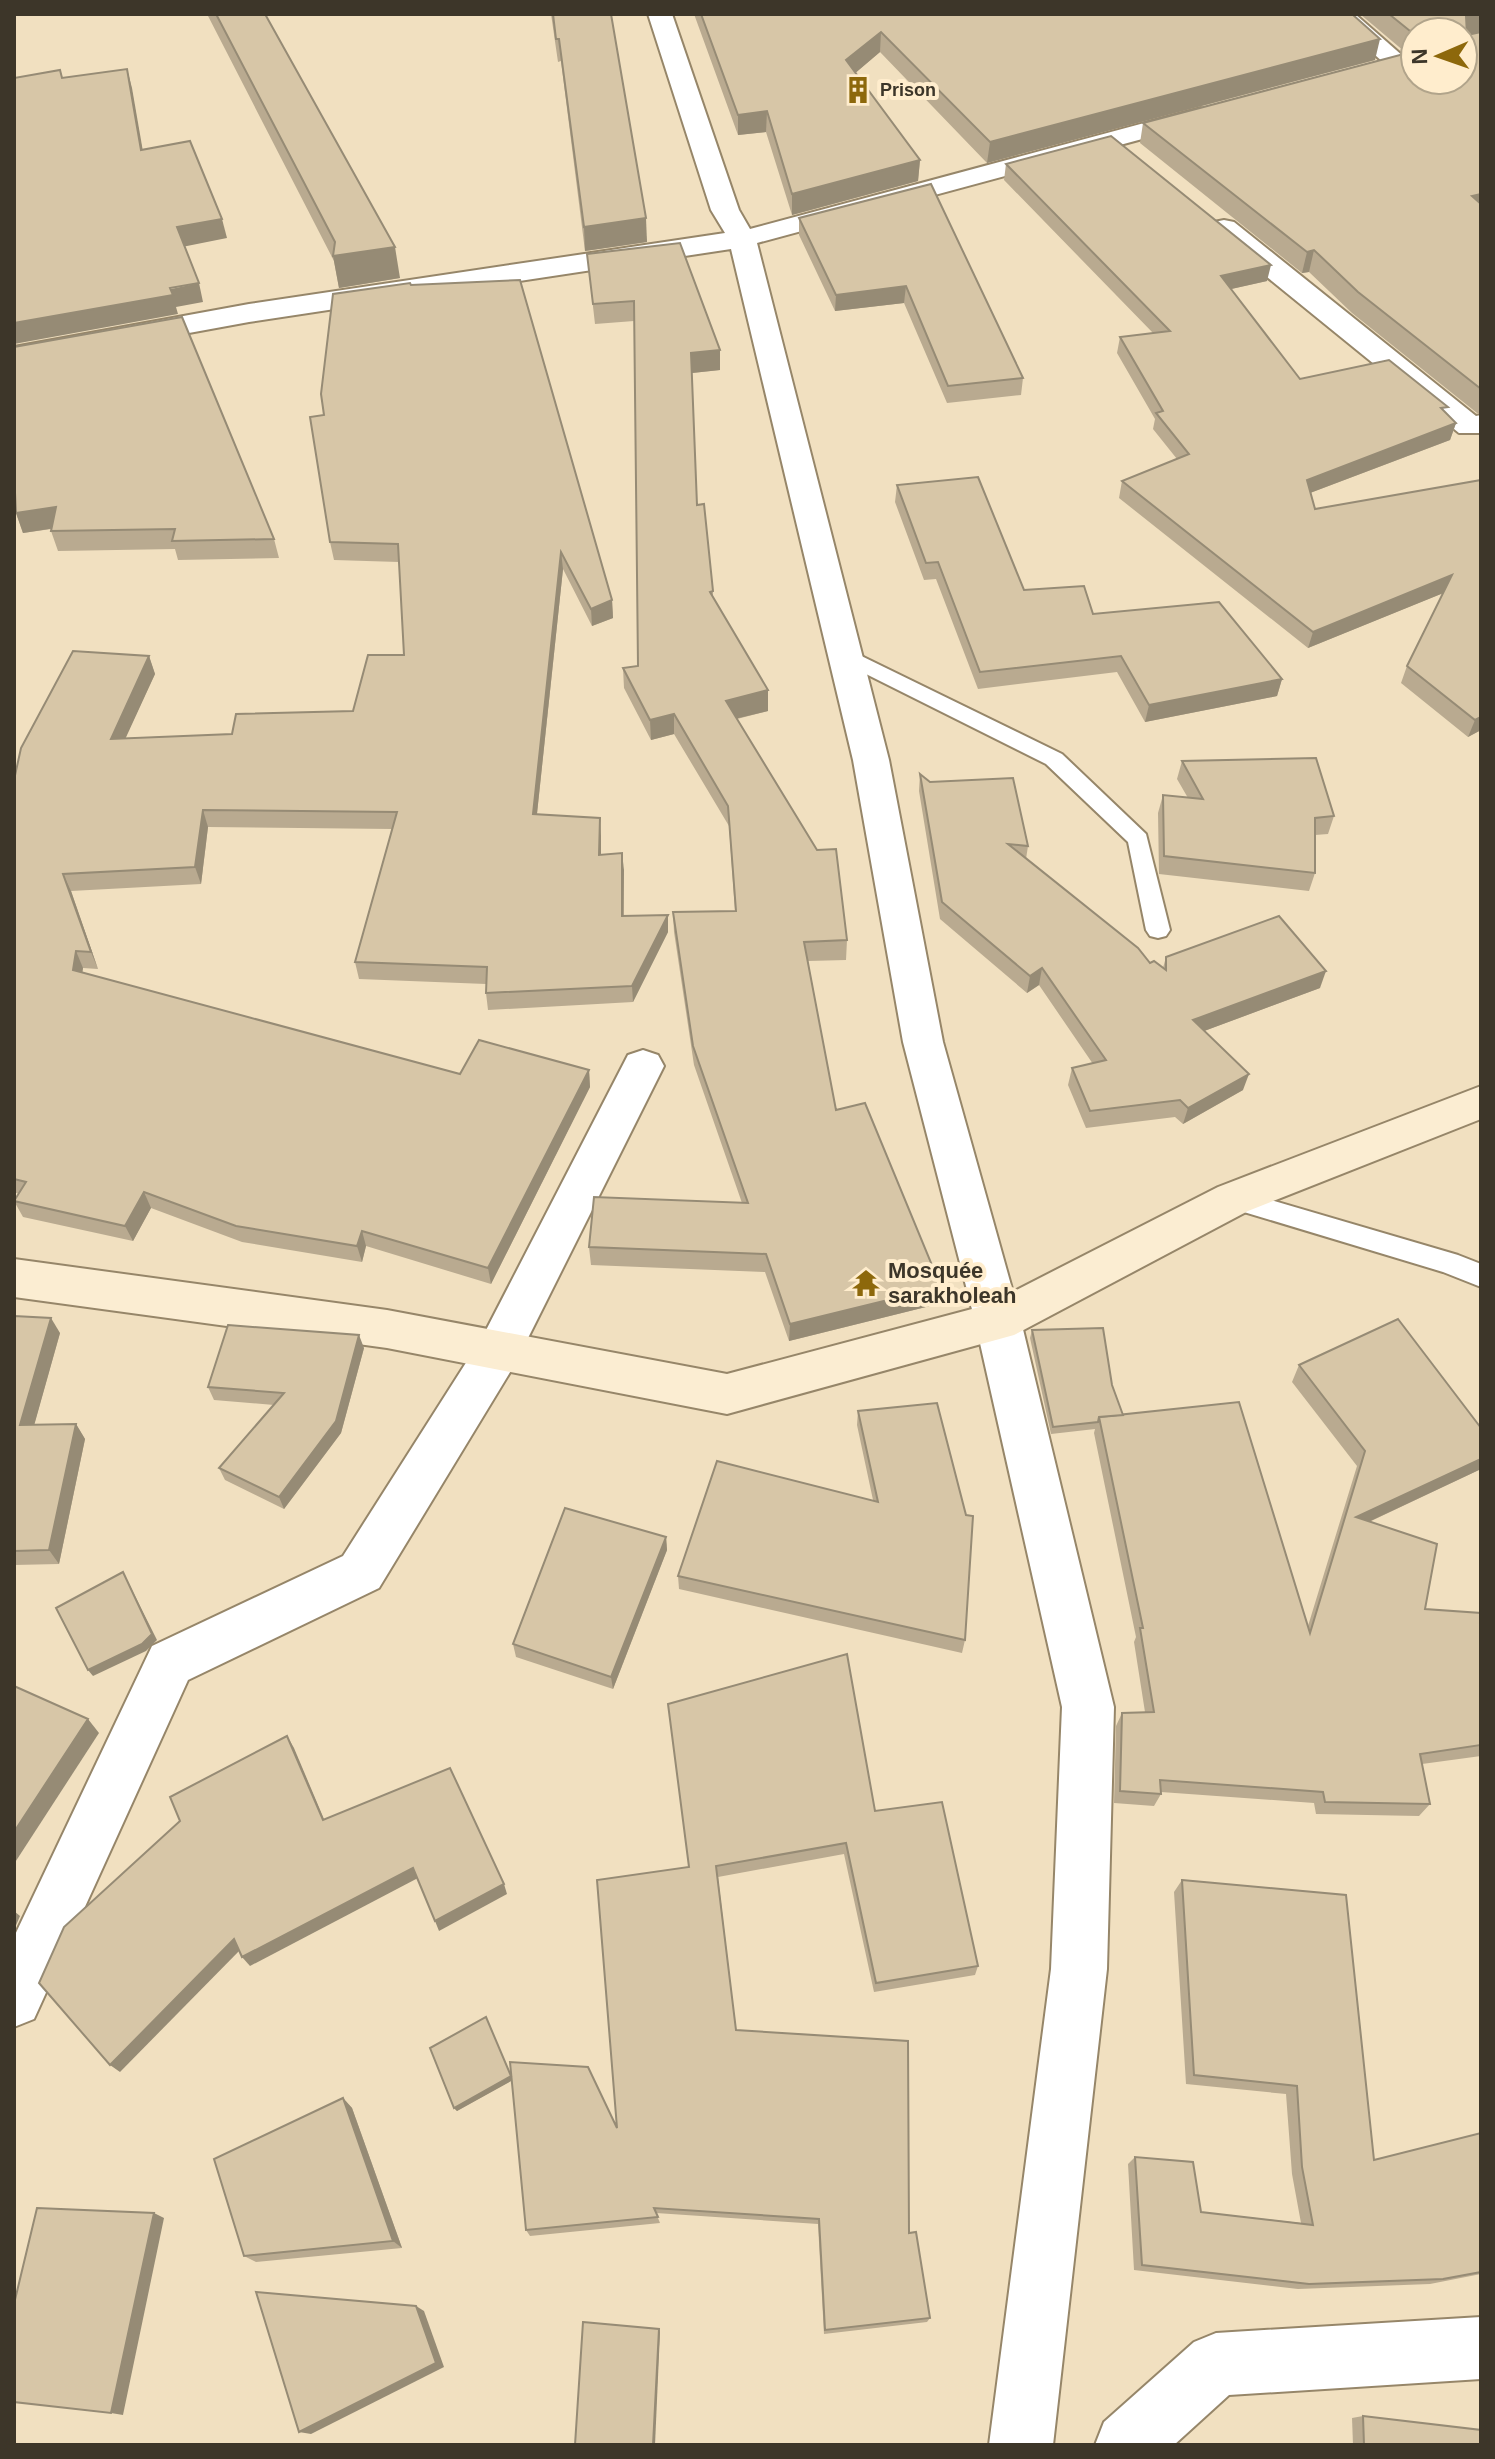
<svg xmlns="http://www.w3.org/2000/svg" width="1495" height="2459" viewBox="0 0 1495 2459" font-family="Arial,sans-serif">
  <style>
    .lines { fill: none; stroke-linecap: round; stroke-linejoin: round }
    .lane-casing { stroke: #968669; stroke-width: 4 }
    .street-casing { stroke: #968669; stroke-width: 4 }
    .secondary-casing { stroke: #968669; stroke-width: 4 }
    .lane { fill: #fff; fill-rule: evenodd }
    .street { fill: #fff; fill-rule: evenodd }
    .secondary { fill: #fbedd2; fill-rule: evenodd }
    .wall { fill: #b9aa90 }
    .shaded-wall { fill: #968b75 }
    .building { fill: #d7c6a7; stroke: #968b75; stroke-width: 2 }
    .labels { text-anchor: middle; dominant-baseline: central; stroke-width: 8; stroke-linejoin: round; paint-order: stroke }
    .far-poi-label { font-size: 18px; font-weight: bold; fill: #3d3629; stroke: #ffedcd; text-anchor: start }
    .poi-label { font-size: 22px; font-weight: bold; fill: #3d3629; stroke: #ffedcd; text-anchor: start }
  </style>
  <rect width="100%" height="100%" fill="#f1e0c0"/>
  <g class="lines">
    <g class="lane-casing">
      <g id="lane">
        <polygon points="845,648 1062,754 1146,834 1170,930 1166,936 1158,938 1150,936 1146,930 1128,842 1046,764 838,660 835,655 838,650"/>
        <polygon points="1233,1189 1458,1255 1481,1264 1481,1287 1443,1272 1224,1206 1220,1199 1224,1192"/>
      </g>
    </g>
    <g class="street-casing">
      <g id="street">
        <polygon points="648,14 672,14 739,210 750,229 1200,108 1209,111 1213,116 1209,121 757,243 889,760 943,1042 1021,1321 1114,1707 1107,1969 1053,2445 989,2445 1051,1969 1062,1707 975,1321 903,1042 853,760 731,249 249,322 14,365 14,347 249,304 725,233 711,210"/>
        <polygon points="1328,14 1355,14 1412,64 1409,69 1391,69"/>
        <polygon points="1224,220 1234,222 1476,416 1481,415 1481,433 1459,433 1214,234 1210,228 1214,222"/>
        <polygon points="643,1050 658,1055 664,1066 515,1364 379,1588 188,1680 34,2019 14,2027 14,1937 152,1646 343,1556 483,1336 628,1055"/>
        <polygon points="1481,2317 1481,2379 1229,2395 1174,2445 1095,2445 1104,2422 1194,2342 1216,2333"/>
      </g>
    </g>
    <g class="secondary-casing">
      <polygon id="secondary" points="1481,1086 1481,1119 1248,1211 1014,1335 727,1414 387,1348 14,1297 14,1259 387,1310 727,1374 987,1305 1218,1187"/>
    </g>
    <use href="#lane" class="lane"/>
    <use href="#street" class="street"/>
    <use href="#secondary" class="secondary"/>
  </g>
  <g class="wall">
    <polygon points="207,14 265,14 400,278 339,288 334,261"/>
    <polygon points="551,14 611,14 647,242 585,251 561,61 558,62"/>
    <polygon points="694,14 1352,14 1375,60 987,163 880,52 855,73 920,160 918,181 792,215 766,132 738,135"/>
    <polygon points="1360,14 1481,14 1481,413 1477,413 1352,313 1309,272 1302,273 1140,143 1143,123 1415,80 1463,32 1415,32 1415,50 1405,52"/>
    <polygon points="1006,164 1267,281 1231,289 1300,379 1446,414 1456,423 1450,440 1310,493 1315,509 1481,480 1481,730 1468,737 1401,683 1407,666 1443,593 1308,648 1119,498 1122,481 1177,459 1153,429 1155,419 1117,353 1120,337 1153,333 1004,180"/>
    <polygon points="931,184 1023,378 1021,395 947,403 904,303 835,311 799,235 799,218"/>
    <polygon points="587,254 720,370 692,373 697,505 713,591 713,598 768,690 768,711 737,719 847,940 846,960 808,961 836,1110 938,1304 789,1341 765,1272 591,1265 589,1247 742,1203 694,1065 674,932 673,912 735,911 729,826 674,734 651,740 624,688 623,668 638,666 634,321 595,324"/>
    <polygon points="333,294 612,600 613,618 592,626 563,569 537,814 601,836 601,855 624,870 624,916 668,932 633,1002 488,1010 486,993 486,984 359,979 355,962 392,829 208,827 201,884 71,891 98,969 83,968 82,973 460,1074 589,1070 590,1087 491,1284 366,1246 362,1262 242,1242 151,1208 133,1241 23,1217 14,1201 19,1194 14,1192 14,780 149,656 155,674 125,738 232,734 353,711 404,655 399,562 334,560 330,542 324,415"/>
    <polygon points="897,485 1024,590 1282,679 1277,696 1145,722 1117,672 978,689 936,579 924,580 895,502"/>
    <polygon points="16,513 274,539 279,558 178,560 175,549 58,551 51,531 51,529 23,533"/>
    <polygon points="1182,761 1334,816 1328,834 1315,835 1315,873 1309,891 1159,874 1158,813 1163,795 1188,798 1177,779"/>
    <polygon points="920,774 930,782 1028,846 1026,859 1150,963 1163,968 1166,957 1320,988 1204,1031 1243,1090 1183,1124 1175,1117 1086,1128 1068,1085 1072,1068 1093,1064 1039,985 1027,993 940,919 919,791"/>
    <polygon points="14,1316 60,1333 34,1425 76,1424 85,1439 59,1564 14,1565"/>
    <polygon points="1032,1330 1112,1385 1123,1415 1308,1626 1357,1466 1292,1382 1299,1365 1481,1428 1481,1469 1369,1522 1425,1609 1481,1613 1481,1756 1422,1764 1430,1804 1419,1816 1316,1814 1314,1803 1161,1792 1161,1794 1154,1806 1114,1803 1116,1726 1122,1713 1145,1712 1134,1642 1136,1637 1094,1433 1095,1429 1051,1434 1030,1338"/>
    <polygon points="364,1348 341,1433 284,1509 225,1480 219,1468 274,1405 214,1400 208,1387"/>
    <polygon points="858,1411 966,1515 965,1640 962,1653 679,1589 678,1576 873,1500 857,1425"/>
    <polygon points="666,1537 667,1550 613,1689 516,1657 513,1644"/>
    <polygon points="875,1811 978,1966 975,1975 874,1992 844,1854 718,1877 736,2030 909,2233 930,2318 927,2322 824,2334 818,2224 656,2213 660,2223 530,2236 526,2230 512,2080 457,2111 454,2108 512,2076 617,2128 689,1867"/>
    <polygon points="1182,1880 1374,2160 1481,2133 1481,2274 1430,2284 1298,2289 1134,2270 1128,2164 1135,2157 1201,2212 1301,2223 1292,2174 1286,2094 1186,2084 1174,1892"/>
    <polygon points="343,2098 352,2108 402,2248 256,2262 244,2256"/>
    <polygon points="1363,2416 1481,2445 1353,2445 1352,2418"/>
  </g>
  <g class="shaded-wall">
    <polygon points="1476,14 1481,14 1481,32 1463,36 1466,16"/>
    <polygon points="1422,29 1422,32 1415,32 1415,50 1405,52 1410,31"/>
    <polygon points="881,32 880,52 846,81 846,60"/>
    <polygon points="1380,39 1375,60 987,163 990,142"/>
    <polygon points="127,69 132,88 146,169 141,150"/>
    <polygon points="767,111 766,132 738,135 738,115"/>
    <polygon points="920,160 918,181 792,215 792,194"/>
    <polygon points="1481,194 1481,213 1472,196"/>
    <polygon points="646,218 647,242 585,251 584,227"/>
    <polygon points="222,219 227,238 182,247 177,227"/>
    <polygon points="395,247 400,278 339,288 333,256"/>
    <polygon points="1314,250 1309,272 1302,273 1307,252"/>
    <polygon points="1271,265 1267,281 1218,292 1221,276"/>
    <polygon points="199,283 203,302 176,307 178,314 14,344 14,323"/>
    <polygon points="906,286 904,303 835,311 836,295"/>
    <polygon points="720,350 720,370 692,373 691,353"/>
    <polygon points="1456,423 1450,440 1302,496 1307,480"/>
    <polygon points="56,507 62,527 23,533 16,513"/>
    <polygon points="561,552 563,569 535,832 533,814"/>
    <polygon points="1452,575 1446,592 1308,648 1313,632"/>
    <polygon points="612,600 613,618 592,626 591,609"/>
    <polygon points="149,656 155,674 117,757 111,739"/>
    <polygon points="1282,679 1277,696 1145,722 1149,705"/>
    <polygon points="768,690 768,711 726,721 726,701"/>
    <polygon points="674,714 674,734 651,740 650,720"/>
    <polygon points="1481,717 1481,730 1468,737 1475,720"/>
    <polygon points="203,810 208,827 201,884 195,867"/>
    <polygon points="600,818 601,836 601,872 599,855"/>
    <polygon points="622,853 624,870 623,933 622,916"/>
    <polygon points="63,874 71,891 98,969 91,952"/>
    <polygon points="668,915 668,932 633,1002 632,986"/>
    <polygon points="76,951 83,968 80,987 73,970"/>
    <polygon points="1042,968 1039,985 1027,993 1030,976"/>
    <polygon points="1326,971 1320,988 1188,1037 1193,1020"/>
    <polygon points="589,1070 590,1087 491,1284 488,1268"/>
    <polygon points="1249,1074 1243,1090 1183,1124 1188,1108"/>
    <polygon points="144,1192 151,1208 133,1241 125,1226"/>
    <polygon points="362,1231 366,1246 362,1262 357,1246"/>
    <polygon points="941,1287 938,1304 789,1341 790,1324"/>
    <polygon points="51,1318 60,1333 30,1440 20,1425"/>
    <polygon points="359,1335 364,1348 341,1433 284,1509 279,1497"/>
    <polygon points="76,1424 85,1439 59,1564 49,1550"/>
    <polygon points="1481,1459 1481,1469 1347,1532 1356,1517"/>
    <polygon points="666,1537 667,1550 613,1689 611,1677"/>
    <polygon points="123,1572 157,1640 146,1651 93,1676 88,1670"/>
    <polygon points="88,1719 99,1733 14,1864 14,1832"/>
    <polygon points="287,1736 294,1748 329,1831 323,1820"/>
    <polygon points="413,1868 418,1878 250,1966 242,1957"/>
    <polygon points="504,1884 507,1894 439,1931 435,1921"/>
    <polygon points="14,1911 20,1916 14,1930"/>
    <polygon points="234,1939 242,1948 120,2072 110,2065"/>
    <polygon points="511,2076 513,2080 457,2111 454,2108"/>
    <polygon points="343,2098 352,2108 402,2248 393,2241"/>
    <polygon points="154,2213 164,2218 123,2415 111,2413"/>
    <polygon points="416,2306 424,2311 444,2367 311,2434 299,2432"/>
    <polygon points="659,2329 660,2332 655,2445 653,2445"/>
  </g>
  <g class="building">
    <polygon points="216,14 265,14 395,247 333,256 335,242"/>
    <polygon points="553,14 611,14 646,218 584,227 559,39 556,39"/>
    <polygon points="701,14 1352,14 1380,39 990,142 881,32 846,60 920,160 792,194 767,111 738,115"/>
    <polygon points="1389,14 1476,14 1466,16 1467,35 1481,32 1481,194 1472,196 1481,204 1481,389 1358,292 1314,250 1307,252 1143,123 1415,51 1415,80 1463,80 1463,32 1422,32 1422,29 1410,31"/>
    <polygon points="127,69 141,150 190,141 222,219 177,227 199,283 170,288 173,295 14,323 14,78 60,70 62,78"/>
    <polygon points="1111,136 1271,265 1221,276 1300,379 1389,360 1448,407 1441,408 1456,423 1307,480 1315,509 1481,480 1481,717 1475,720 1407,666 1452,575 1313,632 1122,481 1189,454 1156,413 1163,411 1120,337 1170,331 1006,164"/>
    <polygon points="931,184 1023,378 948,386 906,286 836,295 799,218"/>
    <polygon points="680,243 720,350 691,353 697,505 704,504 713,591 710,592 768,690 726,701 817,850 836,849 847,940 804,942 836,1110 865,1103 941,1287 790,1324 766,1254 589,1247 594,1197 748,1203 693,1046 673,912 736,911 728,806 674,714 650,720 623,668 638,666 634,301 593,304 587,254"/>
    <polygon points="520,280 612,600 591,609 561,552 533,814 600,818 599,855 622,853 622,916 668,915 632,986 486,993 487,967 355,962 397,812 203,810 195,867 63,874 91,952 76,951 73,970 460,1074 479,1040 589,1070 488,1268 362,1231 357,1246 236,1226 144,1192 125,1226 14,1201 26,1182 14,1179 14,780 21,748 73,651 149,656 111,739 232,734 236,714 353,711 368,655 404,655 398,544 330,542 310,417 324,415 321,394 333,294 410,283 411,285"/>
    <polygon points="182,317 274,539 172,541 175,529 51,531 56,507 16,513 14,472 14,347"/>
    <polygon points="978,477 1024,590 1084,586 1093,614 1219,602 1282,679 1149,705 1121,656 980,672 938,562 926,563 897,485"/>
    <polygon points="1316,758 1334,816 1315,818 1315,873 1164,856 1163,795 1203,799 1182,761"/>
    <polygon points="920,774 930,782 1013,778 1028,846 1008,844 1138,948 1150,963 1154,961 1166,970 1166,957 1279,916 1326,971 1193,1020 1249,1074 1188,1108 1180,1100 1090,1111 1072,1068 1106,1060 1042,968 1030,976 942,902"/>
    <polygon points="14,1316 51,1318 20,1425 76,1424 49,1550 14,1551"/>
    <polygon points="1398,1319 1481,1428 1481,1459 1356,1517 1437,1544 1425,1609 1481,1613 1481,1745 1420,1754 1430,1804 1325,1802 1323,1792 1160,1780 1161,1794 1120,1791 1122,1713 1154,1712 1140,1628 1143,1628 1099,1417 1239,1402 1310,1633 1365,1451 1299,1365"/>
    <polygon points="228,1325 359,1335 336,1421 279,1497 219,1468 284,1393 208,1387"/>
    <polygon points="1103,1328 1112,1385 1123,1415 1099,1417 1098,1422 1053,1427 1032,1330"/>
    <polygon points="937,1403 966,1515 973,1516 965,1640 678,1576 717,1461 878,1502 858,1411"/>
    <polygon points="565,1508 666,1537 611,1677 513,1644"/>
    <polygon points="123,1572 152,1634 142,1644 88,1670 56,1608"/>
    <polygon points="847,1654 875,1811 942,1802 978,1966 876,1983 846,1843 716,1866 736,2030 908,2041 909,2233 916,2232 930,2318 825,2330 819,2219 654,2208 658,2217 526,2230 510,2062 588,2067 617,2128 597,1880 689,1867 668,1704"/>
    <polygon points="14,1686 88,1719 14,1832"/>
    <polygon points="287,1736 323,1820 450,1768 504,1884 435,1921 413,1868 242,1957 234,1939 110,2065 39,1983 64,1927 180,1821 170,1797"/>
    <polygon points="1182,1880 1346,1895 1374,2160 1481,2133 1481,2272 1443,2279 1309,2284 1142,2265 1135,2157 1193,2162 1201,2212 1313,2225 1302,2167 1297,2086 1194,2075"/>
    <polygon points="486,2017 511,2076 454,2108 430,2048"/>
    <polygon points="343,2098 393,2241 244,2256 214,2159"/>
    <polygon points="37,2208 154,2213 111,2413 14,2402 14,2304"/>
    <polygon points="256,2292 416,2306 436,2363 299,2432"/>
    <polygon points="583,2322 659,2329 653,2445 575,2445"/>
    <polygon points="1363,2416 1481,2430 1481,2445 1364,2445"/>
  </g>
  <defs>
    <g id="building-bare" transform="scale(2.16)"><path d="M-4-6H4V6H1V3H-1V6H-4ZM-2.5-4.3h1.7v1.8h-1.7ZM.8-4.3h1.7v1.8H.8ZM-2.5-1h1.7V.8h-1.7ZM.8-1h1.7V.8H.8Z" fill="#8d680b" stroke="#ffedcd" stroke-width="2.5" paint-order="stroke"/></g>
    <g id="temple-bare" transform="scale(2.16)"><path d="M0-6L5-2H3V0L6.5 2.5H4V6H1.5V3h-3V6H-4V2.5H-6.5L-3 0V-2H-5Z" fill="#8d680b" stroke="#ffedcd" stroke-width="2.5" paint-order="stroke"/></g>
  </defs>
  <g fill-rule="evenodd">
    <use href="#building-bare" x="858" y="90"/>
    <use href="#temple-bare" x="866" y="1283"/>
  </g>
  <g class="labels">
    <g class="far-poi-label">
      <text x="880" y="90">Prison</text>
    </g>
    <g class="poi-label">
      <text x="888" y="1270">Mosquée<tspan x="888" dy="25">sarakholeah</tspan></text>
    </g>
  </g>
  <rect width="1495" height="2459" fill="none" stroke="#3d3629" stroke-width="32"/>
  <g transform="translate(1439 56) rotate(268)"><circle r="38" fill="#ffedcd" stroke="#b1a48b" stroke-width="2"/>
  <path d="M0-6L14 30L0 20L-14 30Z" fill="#8d680b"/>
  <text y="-12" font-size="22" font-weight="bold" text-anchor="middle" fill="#3d3629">N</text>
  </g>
</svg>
